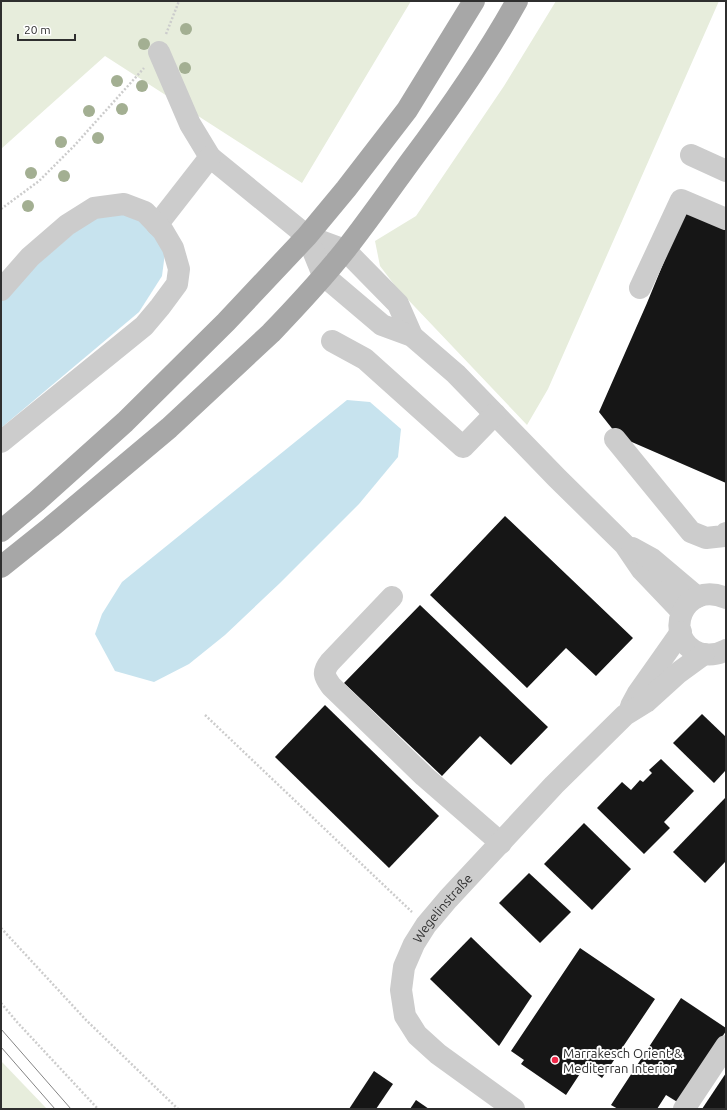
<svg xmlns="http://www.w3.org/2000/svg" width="727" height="1110" viewBox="0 0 727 1110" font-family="Ubuntu,sans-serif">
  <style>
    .green { fill: #e7eddc }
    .water { fill: #c7e3ee }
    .building { fill: #161616 }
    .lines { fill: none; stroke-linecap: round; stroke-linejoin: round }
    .path { stroke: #ccc; stroke-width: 2.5; stroke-dasharray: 2 2; stroke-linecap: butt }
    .minor { stroke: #ccc; stroke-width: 22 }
    .major { stroke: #a7a7a7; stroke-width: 22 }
    .tram { stroke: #848484; stroke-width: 1 }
    .tree { fill: #a3af92 }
    .poi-dot { fill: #f12748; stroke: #fff; stroke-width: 1.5 }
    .labels { text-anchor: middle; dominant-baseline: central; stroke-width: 4; stroke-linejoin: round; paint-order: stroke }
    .street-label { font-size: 13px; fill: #2f2f2f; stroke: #fff }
    .poi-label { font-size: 13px; fill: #2f2f2f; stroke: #fff; text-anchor: start }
  </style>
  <rect width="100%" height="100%" fill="#fff"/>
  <g class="green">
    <polygon points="1,1 411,1 302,183 105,56 1,149"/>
    <polygon points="556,1 719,1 548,389 527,425 396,287 380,266 375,241 416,216 504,86"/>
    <polygon points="1,1061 47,1109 1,1109"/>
  </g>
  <g class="water">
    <polygon points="122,212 146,223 165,253 162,276 139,312 1,428 1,301 19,280 96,214"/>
    <polygon points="347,400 370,402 401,429 398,457 359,504 280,583 225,635 189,664 154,682 115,671 95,634 102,614 122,582"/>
  </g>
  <g class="building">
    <polygon points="686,208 726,225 726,483 618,436 599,412 647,303"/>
    <polygon points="505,516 633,638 596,676 566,648 527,688 430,595"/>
    <polygon points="420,605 548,727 511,765 480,736 442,776 344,683"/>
    <polygon points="325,705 439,816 389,868 275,757"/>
    <polygon points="702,714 726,737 726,770 714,783 673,743"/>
    <polygon points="661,759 694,791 664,822 670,828 644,854 597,808 622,782 631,790 640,780 643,782 652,773 649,770"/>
    <polygon points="726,797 726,861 705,883 673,852"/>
    <polygon points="584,823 631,869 592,910 544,864"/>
    <polygon points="529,873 571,912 540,943 499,903"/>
    <polygon points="471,937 532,996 499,1046 430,979"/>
    <polygon points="580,948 655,999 602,1078 585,1066 566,1095 521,1064 524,1060 511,1051"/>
    <polygon points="681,998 726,1028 726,1031 679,1103 666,1095 657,1109 618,1109 611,1105"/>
    <polygon points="374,1071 393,1084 376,1109 349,1109"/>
    <polygon points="726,1073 726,1109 702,1109"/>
    <polygon points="416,1100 429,1109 410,1109"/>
  </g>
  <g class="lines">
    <g class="path">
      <polyline points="166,34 179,1"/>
      <polyline points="1,209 39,181 74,146 144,68"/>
      <polyline points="205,715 412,912"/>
      <polyline points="1,928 86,1020 178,1109"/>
      <polyline points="1,1003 17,1022 98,1109"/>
    </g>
    <g class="minor">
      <polyline points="159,52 190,124 210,157 307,236 345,250 398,304 412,336"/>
      <polyline points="691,155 726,171"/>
      <polyline points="157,225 210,157"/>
      <polyline points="307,236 323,275 382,325 412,336 456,374 557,478 625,545 642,570 682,612"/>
      <polyline points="640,288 681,200 726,219"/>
      <polyline points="1,290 30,257 67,225 94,208 124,204 145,212 163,231 173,248 179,269 177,284 160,307 144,326 1,442"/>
      <polyline points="332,341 365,359 463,447 495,414"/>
      <polyline points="615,439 691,532 706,538 724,536 726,533"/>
      <polyline points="632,548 652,559 697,597"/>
      <path d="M392,597L330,662C322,672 324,676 331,686L424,776L501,843"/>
      <path d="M726,598C683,579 661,638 699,653C709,656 717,655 726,650"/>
      <polyline points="631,706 638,693 662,659 681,632"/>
      <path id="s1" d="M514,1109L438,1054L417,1035L405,1016L401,990L404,967L414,944L426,925L448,899L554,785L625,715L646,702L678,673L704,654"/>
      <polyline points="684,1109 726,1046"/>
    </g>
    <g class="major">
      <polyline points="1,531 37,501 125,422 226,322 307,236 346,189 407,110 474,1"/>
      <path d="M1,567L51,527L169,428L271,333C297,306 323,278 346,249C368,221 389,191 410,162C449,110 486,57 517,1"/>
    </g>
    <g class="tram">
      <polyline points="1,1029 71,1109"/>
      <polyline points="1,1047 55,1109"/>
    </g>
  </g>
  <g class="tree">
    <circle cx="186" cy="29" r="6"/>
    <circle cx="144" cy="44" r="6"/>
    <circle cx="185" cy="68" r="6"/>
    <circle cx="117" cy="81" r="6"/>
    <circle cx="142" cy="86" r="6"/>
    <circle cx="122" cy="109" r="6"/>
    <circle cx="89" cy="111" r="6"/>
    <circle cx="98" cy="138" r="6"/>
    <circle cx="61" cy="142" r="6"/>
    <circle cx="31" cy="173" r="6"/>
    <circle cx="64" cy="176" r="6"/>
    <circle cx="28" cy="206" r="6"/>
  </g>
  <circle class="poi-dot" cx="555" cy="1060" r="4"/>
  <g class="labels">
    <g class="street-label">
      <text stroke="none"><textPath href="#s1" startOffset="265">Wegelinstraße</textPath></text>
    </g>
    <g class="poi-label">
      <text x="563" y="1053">Marrakesch Orient &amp;<tspan x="563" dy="15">Mediterran Interior</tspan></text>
    </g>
  </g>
  <rect width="727" height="1110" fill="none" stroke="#2f2f2f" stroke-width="4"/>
  <path d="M18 34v6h57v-6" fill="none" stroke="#2f2f2f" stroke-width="2"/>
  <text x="24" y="34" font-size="12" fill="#2f2f2f" stroke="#ffffff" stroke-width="3" paint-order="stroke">20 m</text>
</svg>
